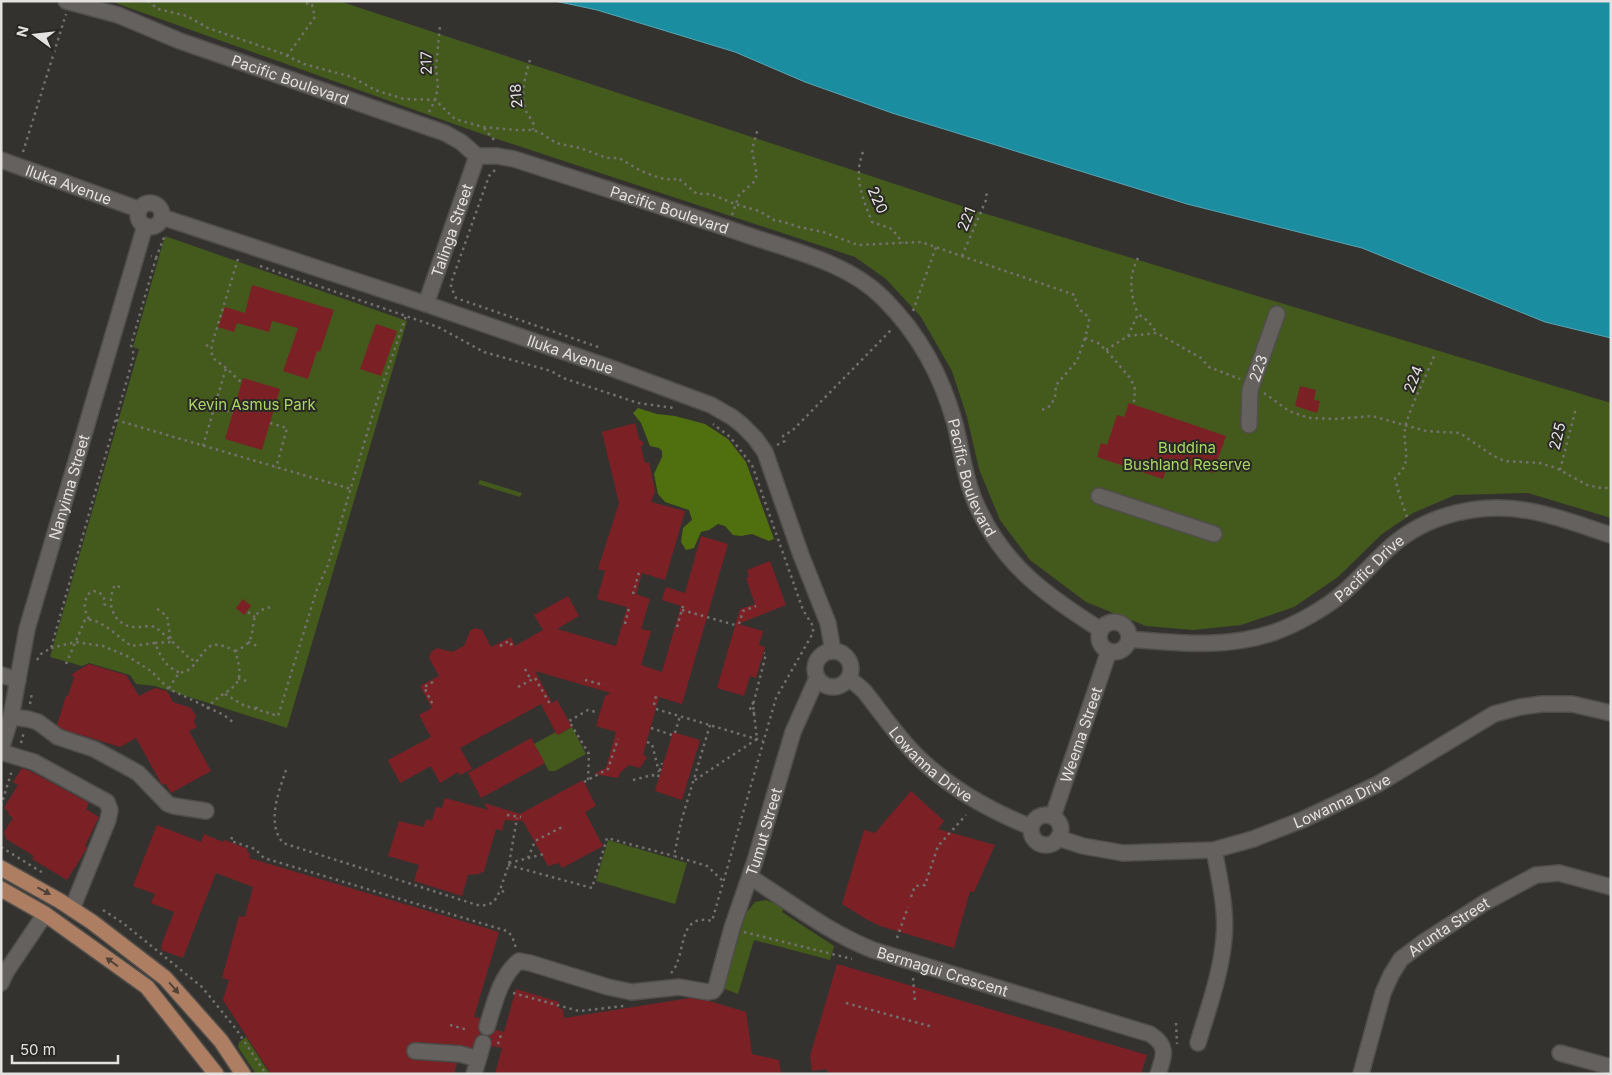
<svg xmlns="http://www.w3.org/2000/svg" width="1612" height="1075" viewBox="0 0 1612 1075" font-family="Inter,sans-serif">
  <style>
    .green { fill: #435a1c }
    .forest { fill: #506f0e }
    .water { fill: #1a8da1; stroke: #57a6b4 }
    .building { fill: #7b2126 }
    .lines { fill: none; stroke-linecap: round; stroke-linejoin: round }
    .minor-casing { stroke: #504e4b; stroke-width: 18 }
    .major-casing { stroke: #504e4b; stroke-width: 18 }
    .path { stroke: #73716e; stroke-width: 2.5; stroke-dasharray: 2.5 4; stroke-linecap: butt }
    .minor { stroke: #64615e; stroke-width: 15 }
    .major { stroke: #ad7e62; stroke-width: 15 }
    .oneway { fill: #514237 }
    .labels { text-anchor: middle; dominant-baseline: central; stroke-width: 4; stroke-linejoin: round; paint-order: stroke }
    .street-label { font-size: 15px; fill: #e4e2e0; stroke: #2a2825 }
    .park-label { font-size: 15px; fill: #aad864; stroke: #2a2825 }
  </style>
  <rect width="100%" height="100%" fill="#34322f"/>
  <g class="green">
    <polygon points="110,1 339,1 983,213 1611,403 1611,518 1528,493 1455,495 1413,513 1382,534 1338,577 1294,607 1241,625 1193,630 1146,626 1086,602 1030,560 1000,520 979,469 967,417 952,371 921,317 886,279 855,257 482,134"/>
    <polygon points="165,236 407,321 287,728 155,686 136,684 130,675 89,663 82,666 50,657 139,349 133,347"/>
    <polygon points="480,480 522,493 520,497 478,484"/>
    <polygon points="572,727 586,754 555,771 549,771 534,744 556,732 558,735"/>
    <polygon points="608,840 687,863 675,904 596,881"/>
    <polygon points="766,900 785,907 782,912 834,946 830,960 754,940 738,994 725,989 725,984 746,913 755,902"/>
    <polygon points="246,1037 270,1074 256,1074 238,1047 239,1042"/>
  </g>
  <polygon class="forest" points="638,408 657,414 675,416 705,424 728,439 746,462 774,539 769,541 752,534 741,536 733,535 725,526 718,524 709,530 701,532 694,548 686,550 681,542 683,528 692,520 689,510 665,502 658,494 654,474 662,457 662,451 659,448 650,446 641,423 633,413"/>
  <polygon class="water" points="555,1 1611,1 1611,338 1545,322 1362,248 1187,204 892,113 805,82 735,52 597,10"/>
  <g class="building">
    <polygon points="252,285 334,310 320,352 317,351 308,379 283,371 298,328 272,321 269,332 237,323 234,332 218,327 225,307 245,313"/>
    <polygon points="376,324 397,331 381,376 360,369"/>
    <polygon points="243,378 280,389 262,450 225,439"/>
    <polygon points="1300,386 1316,390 1314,400 1320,401 1317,413 1295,406"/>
    <polygon points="1129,403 1226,436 1213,473 1170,458 1163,479 1097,457 1101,443 1107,445 1117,415 1124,417"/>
    <polygon points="635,423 639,439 644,443 641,447 645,463 649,462 655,491 651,502 685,511 665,580 642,573 636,594 650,599 641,629 651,631 641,665 662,672 681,606 662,600 666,587 685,593 701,536 728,544 682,704 659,697 643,755 647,757 640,768 629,765 620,773 618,778 594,774 606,768 616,732 596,726 605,696 611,693 535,671 552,703 557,700 572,727 557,735 541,704 460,748 472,769 460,775 458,772 440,783 431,766 400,783 388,760 431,737 419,715 432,708 420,686 439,676 429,658 431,652 437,648 452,652 464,646 470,631 475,628 482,630 491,647 511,637 515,646 543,630 534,615 568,596 579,616 557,629 616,646 627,607 597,599 605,571 598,569 619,503 602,432"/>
    <polygon points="770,561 786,605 738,624 763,631 759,645 765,647 756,678 750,676 744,696 717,688 740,609 755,604 746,578 749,577 747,570"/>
    <polygon points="243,599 251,606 244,615 236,608"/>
    <polygon points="89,664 126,675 139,696 155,688 167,691 173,702 191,708 196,716 194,722 197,727 189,731 211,771 171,793 166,784 163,785 161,783 136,738 120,747 62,729 57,725 66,696 68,696 74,678 72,674"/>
    <polygon points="673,732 700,740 682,800 655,791"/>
    <polygon points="531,738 545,763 481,798 468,773"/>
    <polygon points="22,768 30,771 89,803 86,809 99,817 85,846 87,848 67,880 32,859 34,856 6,839 4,832 13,818 8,814 9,812 4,808 18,785 13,782"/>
    <polygon points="583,780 596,806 585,812 603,846 562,868 559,863 548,866 523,821 505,820 502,831 496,829 484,871 479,874 468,875 462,896 414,881 419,865 388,856 399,821 424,827 426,819 432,821 436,807 442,808 445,798 488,810 484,803 520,814"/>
    <polygon points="911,791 944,821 938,829 995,845 974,892 970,891 954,948 880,926 866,919 842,904 864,830 875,833"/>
    <polygon points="157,825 201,842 204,834 223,842 225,840 248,849 247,852 250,853 249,858 499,932 474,1017 480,1018 478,1029 481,1034 476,1037 472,1048 461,1045 416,1042 410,1043 406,1050 407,1056 414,1060 457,1063 454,1074 271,1074 223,1000 229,980 222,978 239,916 245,917 253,887 216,873 183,958 161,950 162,946 161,946 174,912 151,903 155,894 133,886"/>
    <polygon points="837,964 1147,1055 1141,1074 828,1074 827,1069 812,1071 810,1056"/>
    <polygon points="516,989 559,1002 558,1008 563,1009 564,1018 690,998 709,1001 746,1012 752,1054 779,1060 781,1074 495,1074 502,1048 492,1046 492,1040 489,1036 496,1030 504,1032"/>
  </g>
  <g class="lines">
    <g class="minor-casing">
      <g id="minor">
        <path id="s1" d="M66,1L118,15L180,41L445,133L461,142L477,156H497L514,159C594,185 674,210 753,237C797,252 850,264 884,299C919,334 942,376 955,424C962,452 965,480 977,506C1004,566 1047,596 1101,630"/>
        <path id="s2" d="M1,160L138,209"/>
        <circle cx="150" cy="215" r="12"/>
        <path id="s3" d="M162,217L426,304L611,368L711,405L732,417L742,425L755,438L765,452L801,555L828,623L833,651"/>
        <path id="s4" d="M426,304L477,156"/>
        <path id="s5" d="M1249,425L1250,390L1277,314"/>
        <polyline points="1099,496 1214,534"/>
        <circle cx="1114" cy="637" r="15"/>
        <path id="s6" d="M1129,639C1178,643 1228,649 1275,632C1297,624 1326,608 1344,592C1359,579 1372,564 1387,550C1426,513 1483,501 1535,512C1560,517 1586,527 1611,535"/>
        <circle cx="833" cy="669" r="18"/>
        <polyline points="1,675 18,680"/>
        <path id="s7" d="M848,679L856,684L864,691C881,712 896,735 915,754C948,787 988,810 1031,827"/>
        <polyline points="11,717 28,719 38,722 58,737 94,749 120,763 138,773 168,804 174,806 206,811"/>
        <path id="s8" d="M1,749L11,717L27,629L145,226"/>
        <polyline points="1,752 34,762 107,802 110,810 108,820 72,909"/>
        <circle cx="1046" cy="830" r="15"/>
        <path id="s9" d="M1053,816L1109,651"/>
        <path id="s10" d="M1058,838L1083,846L1123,853L1214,850L1253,839L1302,820L1378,784L1494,714L1520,707L1542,704H1572L1611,713"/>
        <path id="s11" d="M750,877C790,902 829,933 873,950L1150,1034C1169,1046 1164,1056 1158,1074"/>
        <polyline points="1,983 6,972 45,914"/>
        <path id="s12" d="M487,1027C494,1005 500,976 519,961L530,963L608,987L632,992L679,987L708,992L713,991L716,987L732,928L755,861L793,732L817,678"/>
        <path d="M1198,1043C1208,1009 1221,974 1224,938C1227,911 1219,876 1214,850"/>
        <polyline points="415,1051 460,1054 478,1059"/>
        <polyline points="1560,1053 1611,1067"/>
        <polyline points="474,1074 483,1043"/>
        <path id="s13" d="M1361,1074L1383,993L1391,975L1401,959L1425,941L1484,903L1536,875L1559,873L1611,887"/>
      </g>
    </g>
    <g class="major-casing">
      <g id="major">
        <polyline points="1,868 60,901 92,922 165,978 221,1041 243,1074"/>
        <polyline points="1,889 45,914 147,987 216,1074"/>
      </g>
    </g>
    <g class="path">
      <path d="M148,1L158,9L187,16L208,28L281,53L304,64L352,77L375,90L404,99L435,100L455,119L483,127L516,130H533L541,133L556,143L580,148L607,158H619L641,171L660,178L673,180L678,178L697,194H711L735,204L759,211L774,220L784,222L799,227L823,232L858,245L921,242L1075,295C1076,307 1079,310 1089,317V323L1085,338L1098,343L1106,350L1131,379L1135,389L1134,402"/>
      <polyline points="287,56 315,17 312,5 307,4 308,1"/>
      <path d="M530,60C525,76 520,94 526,111C528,115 532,120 534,125L533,130"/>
      <polyline points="429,112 435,100 438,88 436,67 440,26"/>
      <polyline points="484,128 495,141"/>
      <polyline points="23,152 66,14"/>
      <path d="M863,152C853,177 863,199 872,222L892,229L903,243"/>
      <polyline points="495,170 489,176 451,283 451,287 456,298 601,348"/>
      <polyline points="732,215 739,195 753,183 757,175 752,150 758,128"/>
      <polyline points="962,256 986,200 987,190"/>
      <polyline points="156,258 165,235"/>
      <path d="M1138,258C1128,278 1130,294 1138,314"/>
      <path d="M238,259L212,344C209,361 218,360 227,369C232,373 237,379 242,383"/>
      <polyline points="260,266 438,327 484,352 551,371 563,378 638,403 674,408"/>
      <polyline points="913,311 936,247"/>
      <polyline points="1128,336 1138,314 1148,321 1157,333"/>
      <polyline points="206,345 211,347"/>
      <polyline points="1106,350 1128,336 1157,333 1201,358 1209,367 1240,379"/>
      <polyline points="1264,393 1289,411 1309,418 1335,419 1372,416 1426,431 1460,433 1492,455 1504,461 1540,463 1556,468 1587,485 1601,488 1611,488"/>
      <polyline points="214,407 233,413"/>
      <polyline points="1042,410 1050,406 1055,398 1056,385 1077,361 1085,338"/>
      <polyline points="116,420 351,489"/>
      <polyline points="270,423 287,428 276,468"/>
      <polyline points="777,445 785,441 783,436 793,430 892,329"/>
      <polyline points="203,446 226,368"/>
      <polyline points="1560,470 1576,408"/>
      <path d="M1407,517L1400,497L1395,478C1416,459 1400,445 1406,424C1412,403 1426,377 1434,356"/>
      <path d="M120,587L115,585C106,602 112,624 133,627C139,628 151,624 156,628C168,637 180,649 190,659L196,661"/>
      <polyline points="633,594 639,572"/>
      <polyline points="682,610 735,625"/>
      <polyline points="248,612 255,617"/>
      <path d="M89,619C83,609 83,600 91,591C97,591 101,593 104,597V604L110,607"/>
      <polyline points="625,624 629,608"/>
      <polyline points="739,624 743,611 756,606"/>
      <polyline points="677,627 683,606"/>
      <polyline points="248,642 257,646"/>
      <polyline points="155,643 171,642 167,616 156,608"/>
      <polyline points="500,646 509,641 513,647"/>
      <polyline points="51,648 75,642 103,646 129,657 151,671 169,689 224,715 234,723"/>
      <path d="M235,651C261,642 247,622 259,612C263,608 269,608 274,606"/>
      <polyline points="37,660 41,654 51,648 134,355 131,345 156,258 151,256"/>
      <path d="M66,664L85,620C101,617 119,639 132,646L155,643C162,659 164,665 180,673"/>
      <polyline points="525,669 531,680"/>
      <polyline points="238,678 246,681"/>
      <polyline points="585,680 604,685"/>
      <polyline points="433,682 424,687 434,707"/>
      <polyline points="518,687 535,678 550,704"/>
      <path d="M169,688C172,684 176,675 181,673C184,671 188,671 191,668C207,651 206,636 235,651C250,694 224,685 207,709"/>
      <polyline points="225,694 243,705 278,716 317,589 328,565 374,410 406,316"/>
      <polyline points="754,703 751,704 750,710 755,714"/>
      <polyline points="30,704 32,693"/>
      <polyline points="654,705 656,696"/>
      <polyline points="256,709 258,703"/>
      <polyline points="656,709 763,741"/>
      <polyline points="710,725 681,822 674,856 707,866 723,881"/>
      <polyline points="651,728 672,735"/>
      <polyline points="675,733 680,716"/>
      <polyline points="647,742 652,744 659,772"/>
      <polyline points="21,743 24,732"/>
      <path d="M286,770C279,791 266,823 283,843L477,905C491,906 495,903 500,890"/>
      <polyline points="588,780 589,754 569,721 588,710 596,712"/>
      <polyline points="633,780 652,775 658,777 662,763"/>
      <polyline points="695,780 757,739 753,705 766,654 764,653"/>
      <polyline points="584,782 608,769 618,739"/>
      <polyline points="1,806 12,770"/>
      <polyline points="507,815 521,817"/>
      <polyline points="232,837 231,841 255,849 264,858 507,931 512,936 516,948"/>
      <polyline points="1,847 43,873"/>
      <polyline points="528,858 535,841 562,827 561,825"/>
      <polyline points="509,863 544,854"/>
      <polyline points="508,865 592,888 607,838 674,856"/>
      <polyline points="504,892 500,890 509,864 517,818"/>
      <polyline points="911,897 915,886 925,885 938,846 966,815"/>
      <polyline points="103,910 123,923 202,987 236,1029 266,1074"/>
      <polyline points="744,932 852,959"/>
      <polyline points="897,938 908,907"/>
      <path d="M671,973C687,957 676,912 712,921L776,698L813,633V626L803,610L752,465L730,437L713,424"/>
      <polyline points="913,978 915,1002"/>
      <polyline points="513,993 579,1011 624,1006"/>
      <polyline points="846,1003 933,1027"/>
      <polyline points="1176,1023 1177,1044"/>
      <polyline points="450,1025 468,1030"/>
      <polyline points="498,1044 502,1032"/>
    </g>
    <use href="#minor" class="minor"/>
    <use href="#major" class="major"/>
  </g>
  <defs><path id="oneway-solid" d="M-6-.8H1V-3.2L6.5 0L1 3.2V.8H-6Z" transform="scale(1.25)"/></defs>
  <g class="oneway">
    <use href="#oneway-solid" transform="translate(44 891) rotate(29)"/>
    <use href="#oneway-solid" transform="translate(112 962) rotate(-144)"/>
    <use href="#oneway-solid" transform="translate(174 988) rotate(49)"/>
  </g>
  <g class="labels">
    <g class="street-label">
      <text transform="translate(426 63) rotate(-91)">217</text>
      <text stroke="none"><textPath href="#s1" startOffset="238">Pacific Boulevard</textPath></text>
      <text transform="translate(516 96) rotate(-95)">218</text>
      <text stroke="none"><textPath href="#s2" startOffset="72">Iluka Avenue</textPath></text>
      <text transform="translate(878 200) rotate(66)">220</text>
      <text stroke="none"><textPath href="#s1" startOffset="642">Pacific Boulevard</textPath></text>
      <text transform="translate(966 219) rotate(-68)">221</text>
      <text stroke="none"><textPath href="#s4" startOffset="78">Talinga Street</textPath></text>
      <text stroke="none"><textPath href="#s3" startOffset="431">Iluka Avenue</textPath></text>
      <text stroke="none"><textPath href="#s5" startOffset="58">223</textPath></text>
      <text transform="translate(1413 379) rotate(-68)">224</text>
      <text transform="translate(1557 436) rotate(-76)">225</text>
      <text stroke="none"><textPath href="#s1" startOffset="1078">Pacific Boulevard</textPath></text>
      <text stroke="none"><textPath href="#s8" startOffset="271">Nanyima Street</textPath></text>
      <text stroke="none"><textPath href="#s6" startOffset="262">Pacific Drive</textPath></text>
      <text stroke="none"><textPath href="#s9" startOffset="86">Weema Street</textPath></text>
      <text stroke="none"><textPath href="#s7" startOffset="120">Lowanna Drive</textPath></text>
      <text stroke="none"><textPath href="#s10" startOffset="295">Lowanna Drive</textPath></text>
      <text stroke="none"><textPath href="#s12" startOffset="441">Tumut Street</textPath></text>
      <text stroke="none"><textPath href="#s13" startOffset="180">Arunta Street</textPath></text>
      <text stroke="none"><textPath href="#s11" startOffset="216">Bermagui Crescent</textPath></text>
    </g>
    <g class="park-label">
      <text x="252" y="404">Kevin Asmus Park</text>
      <text x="1187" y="447">Buddina<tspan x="1187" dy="17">Bushland Reserve</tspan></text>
    </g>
  </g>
  <rect width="1612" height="1075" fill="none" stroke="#e4e2e0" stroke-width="5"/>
  <g transform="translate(35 35) rotate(285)" stroke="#2a2825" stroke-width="4" paint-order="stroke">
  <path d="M0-4L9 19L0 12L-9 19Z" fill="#e4e2e0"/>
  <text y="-8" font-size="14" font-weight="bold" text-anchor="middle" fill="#e4e2e0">N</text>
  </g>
  <path d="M12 1055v8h106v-8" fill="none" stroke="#e4e2e0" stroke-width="2.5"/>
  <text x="20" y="1055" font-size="15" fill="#e4e2e0" stroke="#2a2825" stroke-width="4" paint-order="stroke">50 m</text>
</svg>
